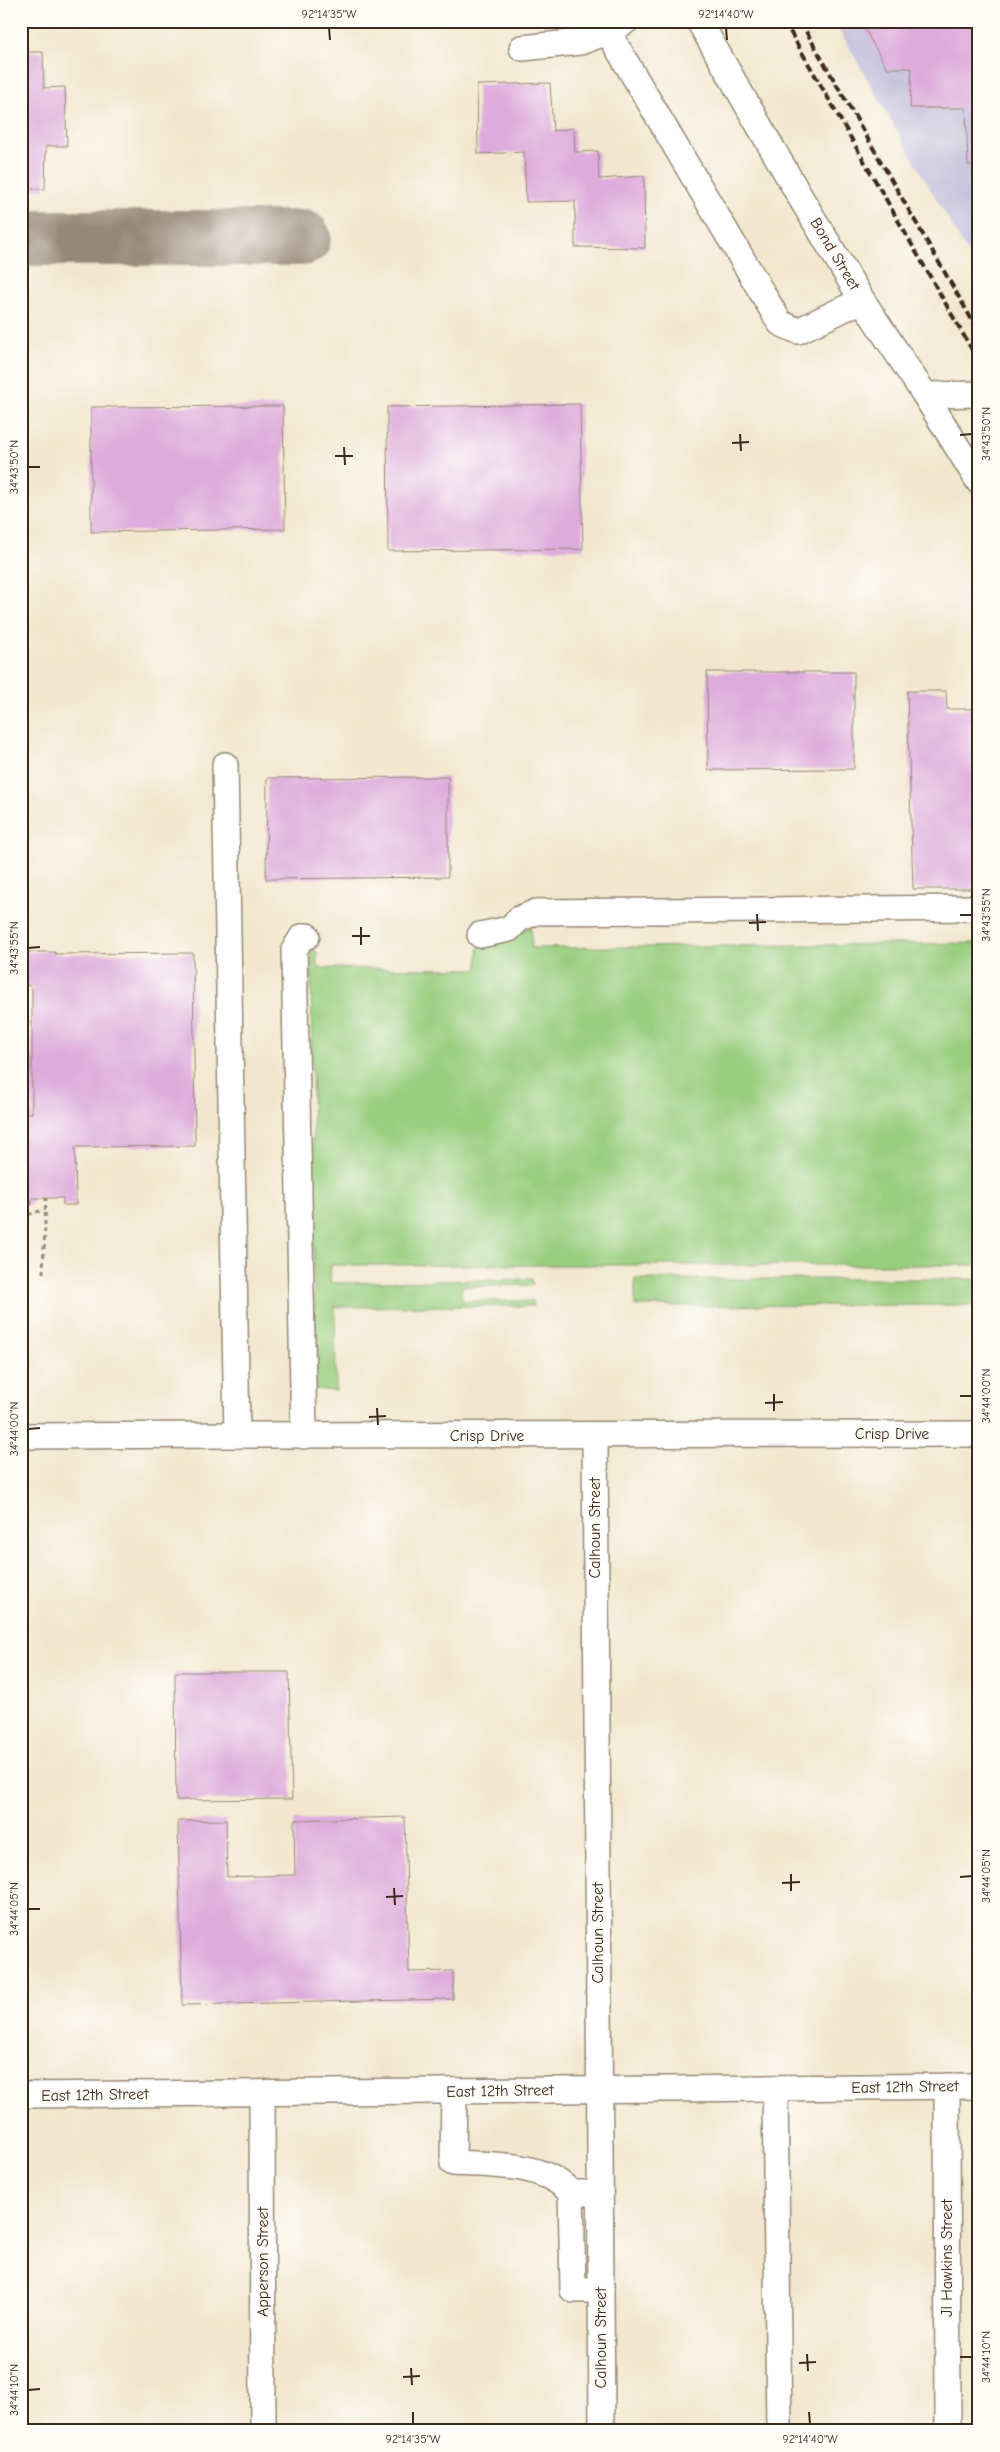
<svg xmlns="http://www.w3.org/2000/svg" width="1000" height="2452" viewBox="0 0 1000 2452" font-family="'Comic Neue',sans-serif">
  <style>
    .industrial { fill: #c4c0db }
    .green { fill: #99ce7f; stroke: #6a7c4e }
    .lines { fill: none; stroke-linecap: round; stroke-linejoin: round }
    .taxiway { stroke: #968876; stroke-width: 56 }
    .building { fill: #deacdc }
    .minor-casing { stroke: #968876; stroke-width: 28 }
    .path { stroke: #968876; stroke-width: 3; stroke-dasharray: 4 4; stroke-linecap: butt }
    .minor { stroke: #fff; stroke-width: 25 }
    .rail { stroke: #3b2a1e; stroke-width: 4; stroke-dasharray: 8 4; stroke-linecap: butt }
    .ticks { fill: none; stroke: #3b2a1e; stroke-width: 2 }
    .labels { text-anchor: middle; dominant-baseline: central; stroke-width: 4; stroke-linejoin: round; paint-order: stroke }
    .street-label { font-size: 16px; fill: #3b2a1e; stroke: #fdfcf7 }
    .neatline { fill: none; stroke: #3b2a1e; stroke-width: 2 }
    .ticks-label { font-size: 12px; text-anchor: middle; fill: #3b2a1e }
  </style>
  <rect width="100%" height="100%" fill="#fdfcf7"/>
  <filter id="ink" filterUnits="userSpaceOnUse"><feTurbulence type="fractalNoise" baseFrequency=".02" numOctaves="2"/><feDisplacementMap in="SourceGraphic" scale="10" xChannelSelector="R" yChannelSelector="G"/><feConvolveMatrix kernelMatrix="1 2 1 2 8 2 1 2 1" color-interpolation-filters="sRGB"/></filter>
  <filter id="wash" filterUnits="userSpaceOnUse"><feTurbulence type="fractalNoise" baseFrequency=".0096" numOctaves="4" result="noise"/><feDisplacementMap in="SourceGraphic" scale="20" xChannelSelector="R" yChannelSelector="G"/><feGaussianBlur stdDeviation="1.12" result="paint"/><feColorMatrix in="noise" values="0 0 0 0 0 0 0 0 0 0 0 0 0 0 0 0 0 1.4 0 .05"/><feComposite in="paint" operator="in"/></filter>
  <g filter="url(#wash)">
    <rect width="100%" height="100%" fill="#f2e7ce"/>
    <polygon class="industrial" points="834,21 979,21 979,273"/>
    <g class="green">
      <polygon points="531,927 532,948 979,943 979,1265 331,1265 330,1283 532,1279 533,1285 461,1287 462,1301 533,1301 533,1306 335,1307 336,1391 315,1389 311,951 314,949 317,953 317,968 478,969 478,949 481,946"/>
      <polygon points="635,1279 979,1279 979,1305 635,1306"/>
    </g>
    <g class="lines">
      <polyline class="taxiway" points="21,238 303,238"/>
    </g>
    <g id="blocks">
      <g class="building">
        <polygon points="860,21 979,21 979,165 968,165 966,108 910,108 912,68 887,68"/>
        <polygon points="21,52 43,52 44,88 65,87 67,146 46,146 45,189 21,189"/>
        <polygon points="550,83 553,131 574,128 575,152 598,151 599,179 644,176 645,248 575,247 575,201 526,202 524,152 478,154 477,85"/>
        <polygon points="580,404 583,549 388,551 387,407"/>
        <polygon points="283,406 285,529 91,532 91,407"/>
        <polygon points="707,672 854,672 854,769 708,770"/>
        <polygon points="907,691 946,691 947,709 979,709 979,889 913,889"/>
        <polygon points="448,777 448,877 266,879 267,778"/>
        <polygon points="21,952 55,952 55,954 193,953 195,1146 75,1147 76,1205 63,1205 63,1198 32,1198 32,1205 21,1205 21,1113 32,1113 32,988 28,985 21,985"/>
        <polygon points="175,1672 289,1672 292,1799 176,1800"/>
        <polygon points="405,1817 409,1972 453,1971 453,1999 182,2005 178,1821 226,1820 227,1877 295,1875 294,1820"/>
      </g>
    </g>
  </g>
  <g filter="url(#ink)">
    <use href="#blocks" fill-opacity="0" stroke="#968876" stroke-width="1"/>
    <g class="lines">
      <g class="minor-casing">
        <g id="minor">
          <polyline points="626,21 608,32 780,323 798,331 862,300"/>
          <polyline points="699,21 799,195 862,300 925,395 979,482"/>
          <polyline points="522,48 580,42 608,32"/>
          <polyline points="925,395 979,394"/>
          <polyline points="225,765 237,1435 979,1434"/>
          <polyline points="480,935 509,929 519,919 536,912 979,908"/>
          <polyline points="21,1436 237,1435"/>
          <polyline points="304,1436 294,950 302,937 307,936"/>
          <polyline points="595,1436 602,2431"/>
          <polyline points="947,2086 948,2431"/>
          <polyline points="775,2088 779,2431"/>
          <path d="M454,2091L453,2163C491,2165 544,2162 571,2193"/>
          <polyline points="262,2093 263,2431"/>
          <polyline points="21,2095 979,2086"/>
          <polyline points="587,2193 571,2193 573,2290 601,2290"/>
        </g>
      </g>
      <g class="path">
        <polyline points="21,1217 46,1209"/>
        <polyline points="43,1273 46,1198"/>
      </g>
      <use href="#minor" class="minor"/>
      <g class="rail">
        <polyline points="784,21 979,362"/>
        <polyline points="800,21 979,332"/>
      </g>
    </g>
  </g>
  <path class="ticks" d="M329,28L330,40M726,28L727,40M740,434L741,451M960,435L972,434M732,443L749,442M344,447L345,465M335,456H353M28,467H40M757,914L758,931M960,915H972M749,923L766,922M361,927V945M352,936H370M28,948L40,947M774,1394V1411M960,1396H972M765,1403L783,1402M377,1408L378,1425M369,1417L386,1416M28,1429L40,1428M791,1874V1891M960,1877L972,1876M782,1883L800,1882M394,1888L395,1905M386,1897L403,1896M28,1909H40M807,2354L808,2371M960,2357H972M799,2363L816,2362M411,2368L412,2385M403,2377L420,2376M28,2390L40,2389M413,2412V2424M809,2412L810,2424"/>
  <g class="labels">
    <g class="street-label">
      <text transform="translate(835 254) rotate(59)">Bond Street</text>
      <text x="892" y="1434">Crisp Drive</text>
      <text x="487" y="1436">Crisp Drive</text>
      <text transform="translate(595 1528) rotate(-90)">Calhoun Street</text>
      <text transform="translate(598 1933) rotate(-90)">Calhoun Street</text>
      <text transform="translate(905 2087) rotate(-1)">East 12th Street</text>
      <text transform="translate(500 2091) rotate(-1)">East 12th Street</text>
      <text transform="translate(95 2095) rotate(-1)">East 12th Street</text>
      <text transform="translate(947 2258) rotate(-90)">Jl Hawkins Street</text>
      <text transform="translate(263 2262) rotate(-90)">Apperson Street</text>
      <text transform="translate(601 2338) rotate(-90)">Calhoun Street</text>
    </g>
  </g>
  <rect width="1000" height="2452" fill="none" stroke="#fdfcf7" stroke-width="55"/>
  <rect x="28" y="28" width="944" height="2396" class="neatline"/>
  <g class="ticks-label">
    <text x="329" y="18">92°14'35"W</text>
    <text x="726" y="18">92°14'40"W</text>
    <text transform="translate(986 434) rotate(-90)" y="4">34°43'50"N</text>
    <text transform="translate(14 467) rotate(-90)" y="4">34°43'50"N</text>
    <text transform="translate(986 915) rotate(-90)" y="4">34°43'55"N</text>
    <text transform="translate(14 948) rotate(-90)" y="4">34°43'55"N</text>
    <text transform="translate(986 1396) rotate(-90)" y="4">34°44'00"N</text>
    <text transform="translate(14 1429) rotate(-90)" y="4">34°44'00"N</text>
    <text transform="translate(986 1876) rotate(-90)" y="4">34°44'05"N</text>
    <text transform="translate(14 1909) rotate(-90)" y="4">34°44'05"N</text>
    <text transform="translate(986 2357) rotate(-90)" y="4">34°44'10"N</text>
    <text transform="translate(14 2390) rotate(-90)" y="4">34°44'10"N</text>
    <text x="413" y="2443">92°14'35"W</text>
    <text x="810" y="2443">92°14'40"W</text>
  </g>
</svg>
